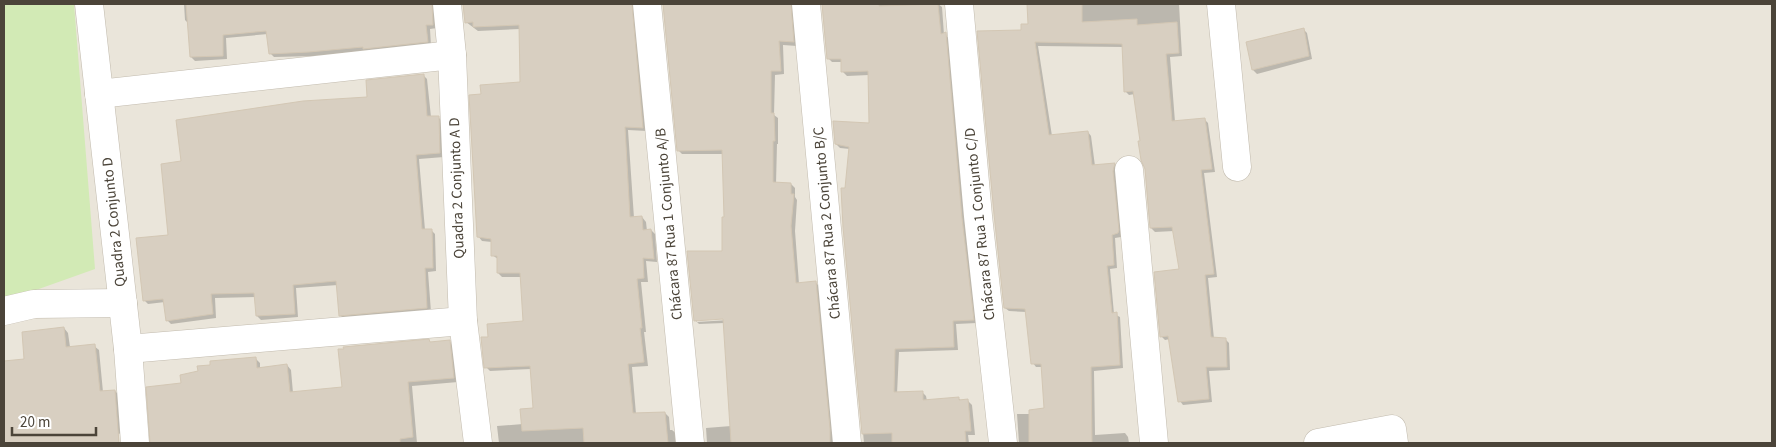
<svg xmlns="http://www.w3.org/2000/svg" width="1776" height="447" viewBox="0 0 1776 447" font-family="'Source Sans 3',sans-serif">
  <style>
    .residential { fill: #eae5da }
    .green { fill: #d2eab5 }
    .shadow { fill: #0003; fill-rule: evenodd }
    .building { fill: #d8cfc1; stroke: #d3c7b4 }
    .lines { fill: none; stroke-linecap: round; stroke-linejoin: round }
    .minor-casing { stroke: #c2bbae; stroke-width: 29 }
    .minor { stroke: #fff; stroke-width: 28 }
    .labels { text-anchor: middle; dominant-baseline: central; stroke-width: 4; stroke-linejoin: round; paint-order: stroke }
    .street-label { font-size: 15px; fill: #4b4439; stroke: #fff }
  </style>
  <rect width="100%" height="100%" fill="#f6f3ec"/>
  <rect class="residential" x="4" y="4" width="1768" height="439"/>
  <polygon class="green" points="4,4 74,4 95,269 22,295 4,299"/>
  <g class="shadow">
    <polygon points="184,4 436,4 437,28 430,29 431,46 314,56 274,57 270,53 268,34 226,38 227,59 195,61 191,57 189,24 185,20"/>
    <polygon points="464,4 636,4 647,131 628,130 634,218 642,217 646,222 647,231 651,230 655,234 657,262 646,261 648,282 641,282 646,332 644,332 648,366 632,367 636,414 665,413 669,417 670,430 672,430 677,434 677,443 499,443 497,426 523,424 534,409 531,369 490,371 486,367 489,338 524,322 521,277 502,277 498,273 498,259 492,255 492,242 482,241 478,236 482,95 522,84 520,29 478,31 466,22"/>
    <path d="M664,4H795L797,46L783,45L784,74L775,75L774,115L778,118V144H777L776,184H791L795,188V197L797,200L795,231L799,284L816,283L820,287L834,443H707L706,428L731,426L724,323L699,324L695,320L724,252L726,218L723,154H682L678,150ZM729,318V320L697,322V319Z"/>
    <polygon points="823,4 938,4 942,7 944,35 949,38 977,323 956,324 958,350 899,352 897,394 922,392 926,396 927,401 958,398 962,401 968,401 972,405 975,435 968,435 969,443 864,443 844,227 850,149 840,148 836,144 870,124 869,75 847,76 843,72 842,62 832,62 828,58"/>
    <polygon points="1028,4 1179,4 1182,56 1170,57 1175,122 1204,119 1208,123 1215,172 1204,173 1217,277 1208,278 1214,339 1225,339 1229,343 1230,370 1209,371 1212,402 1183,405 1180,401 1170,339 1165,340 1161,336 1180,271 1174,231 1155,232 1151,228 1146,168 1135,94 1129,95 1125,91 1123,47 1038,46 1052,136 1088,132 1091,136 1095,166 1115,164 1118,168 1121,237 1115,238 1117,268 1110,269 1114,314 1120,317 1123,368 1094,371 1095,435 1125,433 1128,437 1129,443 1019,443 1017,414 1030,414 1045,410 1043,367 1036,367 1033,363 1027,312 1009,311 1005,308 1029,32"/>
    <polygon points="1303,29 1307,33 1312,59 1257,74 1253,70"/>
    <polygon points="423,75 427,79 431,117 438,117 442,121 444,157 419,159 425,230 431,230 435,234 436,271 428,272 431,312 344,319 340,315 338,285 296,288 298,317 261,320 257,316 256,297 215,298 216,318 171,324 167,320 165,302 148,304 144,300 170,236 182,162 368,99"/>
    <polygon points="64,328 68,333 70,347 94,346 99,350 103,392 115,391 120,396 122,433 118,434 119,443 4,443 4,362 25,360"/>
    <polygon points="429,341 431,343 449,341 454,346 458,382 412,386 417,443 165,443 164,429 183,384 255,358 260,363 260,368 287,365 291,370 293,393 343,388"/>
  </g>
  <g class="building">
    <polygon points="186,4 432,4 433,25 426,25 428,42 363,49 363,47 309,52 269,54 266,31 223,35 223,56 190,57"/>
    <polygon points="463,4 632,4 643,128 625,127 630,217 642,216 643,230 651,229 654,259 643,258 644,278 637,279 642,328 640,328 644,362 628,364 633,413 665,412 668,443 584,443 583,428 522,431 520,409 533,408 530,366 484,368 481,337 488,337 487,324 523,321 520,273 497,273 497,256 491,256 491,239 477,237 469,95 481,94 480,85 520,82 519,25 473,27 473,22 465,23"/>
    <polygon points="663,4 791,4 794,42 779,41 781,71 771,71 771,113 774,113 775,141 773,141 773,182 791,183 791,194 794,194 791,226 796,283 816,281 830,428 830,443 731,443 723,319 694,321 687,251 722,251 722,217 724,217 722,150 677,151"/>
    <polygon points="822,4 879,4 879,6 938,4 941,34 946,32 962,218 974,320 953,321 954,347 895,349 894,392 923,391 923,400 959,397 959,400 968,399 971,431 965,431 966,443 892,443 892,433 862,434 843,227 841,188 845,188 849,147 835,144 833,121 869,123 868,71 841,72 841,59 827,59"/>
    <polygon points="1027,4 1082,4 1082,22 1137,19 1137,25 1177,22 1179,53 1166,54 1172,121 1205,118 1212,169 1201,170 1214,274 1205,275 1211,337 1226,338 1227,367 1206,367 1209,399 1178,402 1168,336 1160,337 1154,272 1179,269 1172,227 1150,228 1145,169 1141,160 1138,141 1140,141 1133,91 1124,92 1122,44 1035,42 1049,135 1088,131 1092,165 1115,163 1113,171 1119,230 1118,233 1112,235 1114,265 1107,266 1112,313 1117,312 1120,365 1091,367 1092,443 1029,443 1029,410 1044,408 1041,364 1031,364 1025,309 1004,308 994,214 977,31 1021,30 1021,24 1028,24"/>
    <polygon points="1304,28 1309,56 1252,70 1246,42"/>
    <polygon points="424,74 427,116 439,116 440,153 416,155 422,229 432,229 433,268 425,268 427,308 339,316 336,281 293,285 295,314 256,316 254,293 211,294 213,314 166,321 163,299 143,301 136,238 168,235 161,164 181,161 176,120 303,101 367,97 366,80"/>
    <polygon points="64,327 66,347 95,344 100,391 115,390 119,443 4,443 4,361 24,359 22,332"/>
    <polygon points="429,339 430,342 450,340 454,378 408,382 413,437 400,439 400,443 150,443 146,387 181,383 180,375 198,371 197,366 210,365 210,361 256,357 257,368 287,364 290,392 342,387 338,349 344,349 343,347"/>
  </g>
  <g class="lines">
    <g class="minor-casing">
      <g id="minor">
        <polyline points="89,4 128,349 135,443"/>
        <polyline points="447,4 452,55 463,321 478,443"/>
        <polyline points="647,4 690,443"/>
        <polyline points="806,4 847,443"/>
        <polyline points="959,4 978,216 1003,443"/>
        <polyline points="1221,4 1237,167"/>
        <polyline points="99,94 452,55"/>
        <polyline points="1129,170 1154,443"/>
        <polyline points="4,311 34,304 123,303"/>
        <polyline points="128,349 463,321"/>
        <polyline points="1318,443 1392,429 1394,443"/>
      </g>
    </g>
    <use href="#minor" class="minor"/>
  </g>
  <g class="labels">
    <g class="street-label">
      <text transform="translate(457 188) rotate(-92)">Quadra 2 Conjunto A D</text>
      <text transform="translate(114 222) rotate(-96)">Quadra 2 Conjunto D</text>
      <text transform="translate(827 223) rotate(-95)">Chácara 87 Rua 2 Conjunto B/C</text>
      <text transform="translate(669 224) rotate(-95)">Chácara 87 Rua 1 Conjunto A/B</text>
      <text transform="translate(980 224) rotate(-96)">Chácara 87 Rua 1 Conjunto C/D</text>
    </g>
  </g>
  <rect width="1776" height="447" fill="none" stroke="#4b4439" stroke-width="10"/>
  <path d="M12 427v8h84v-8" fill="none" stroke="#4b4439" stroke-width="2.5"/>
  <text x="20" y="427" font-size="15" fill="#4b4439" stroke="#ffffff" stroke-width="4" paint-order="stroke">20 m</text>
</svg>
